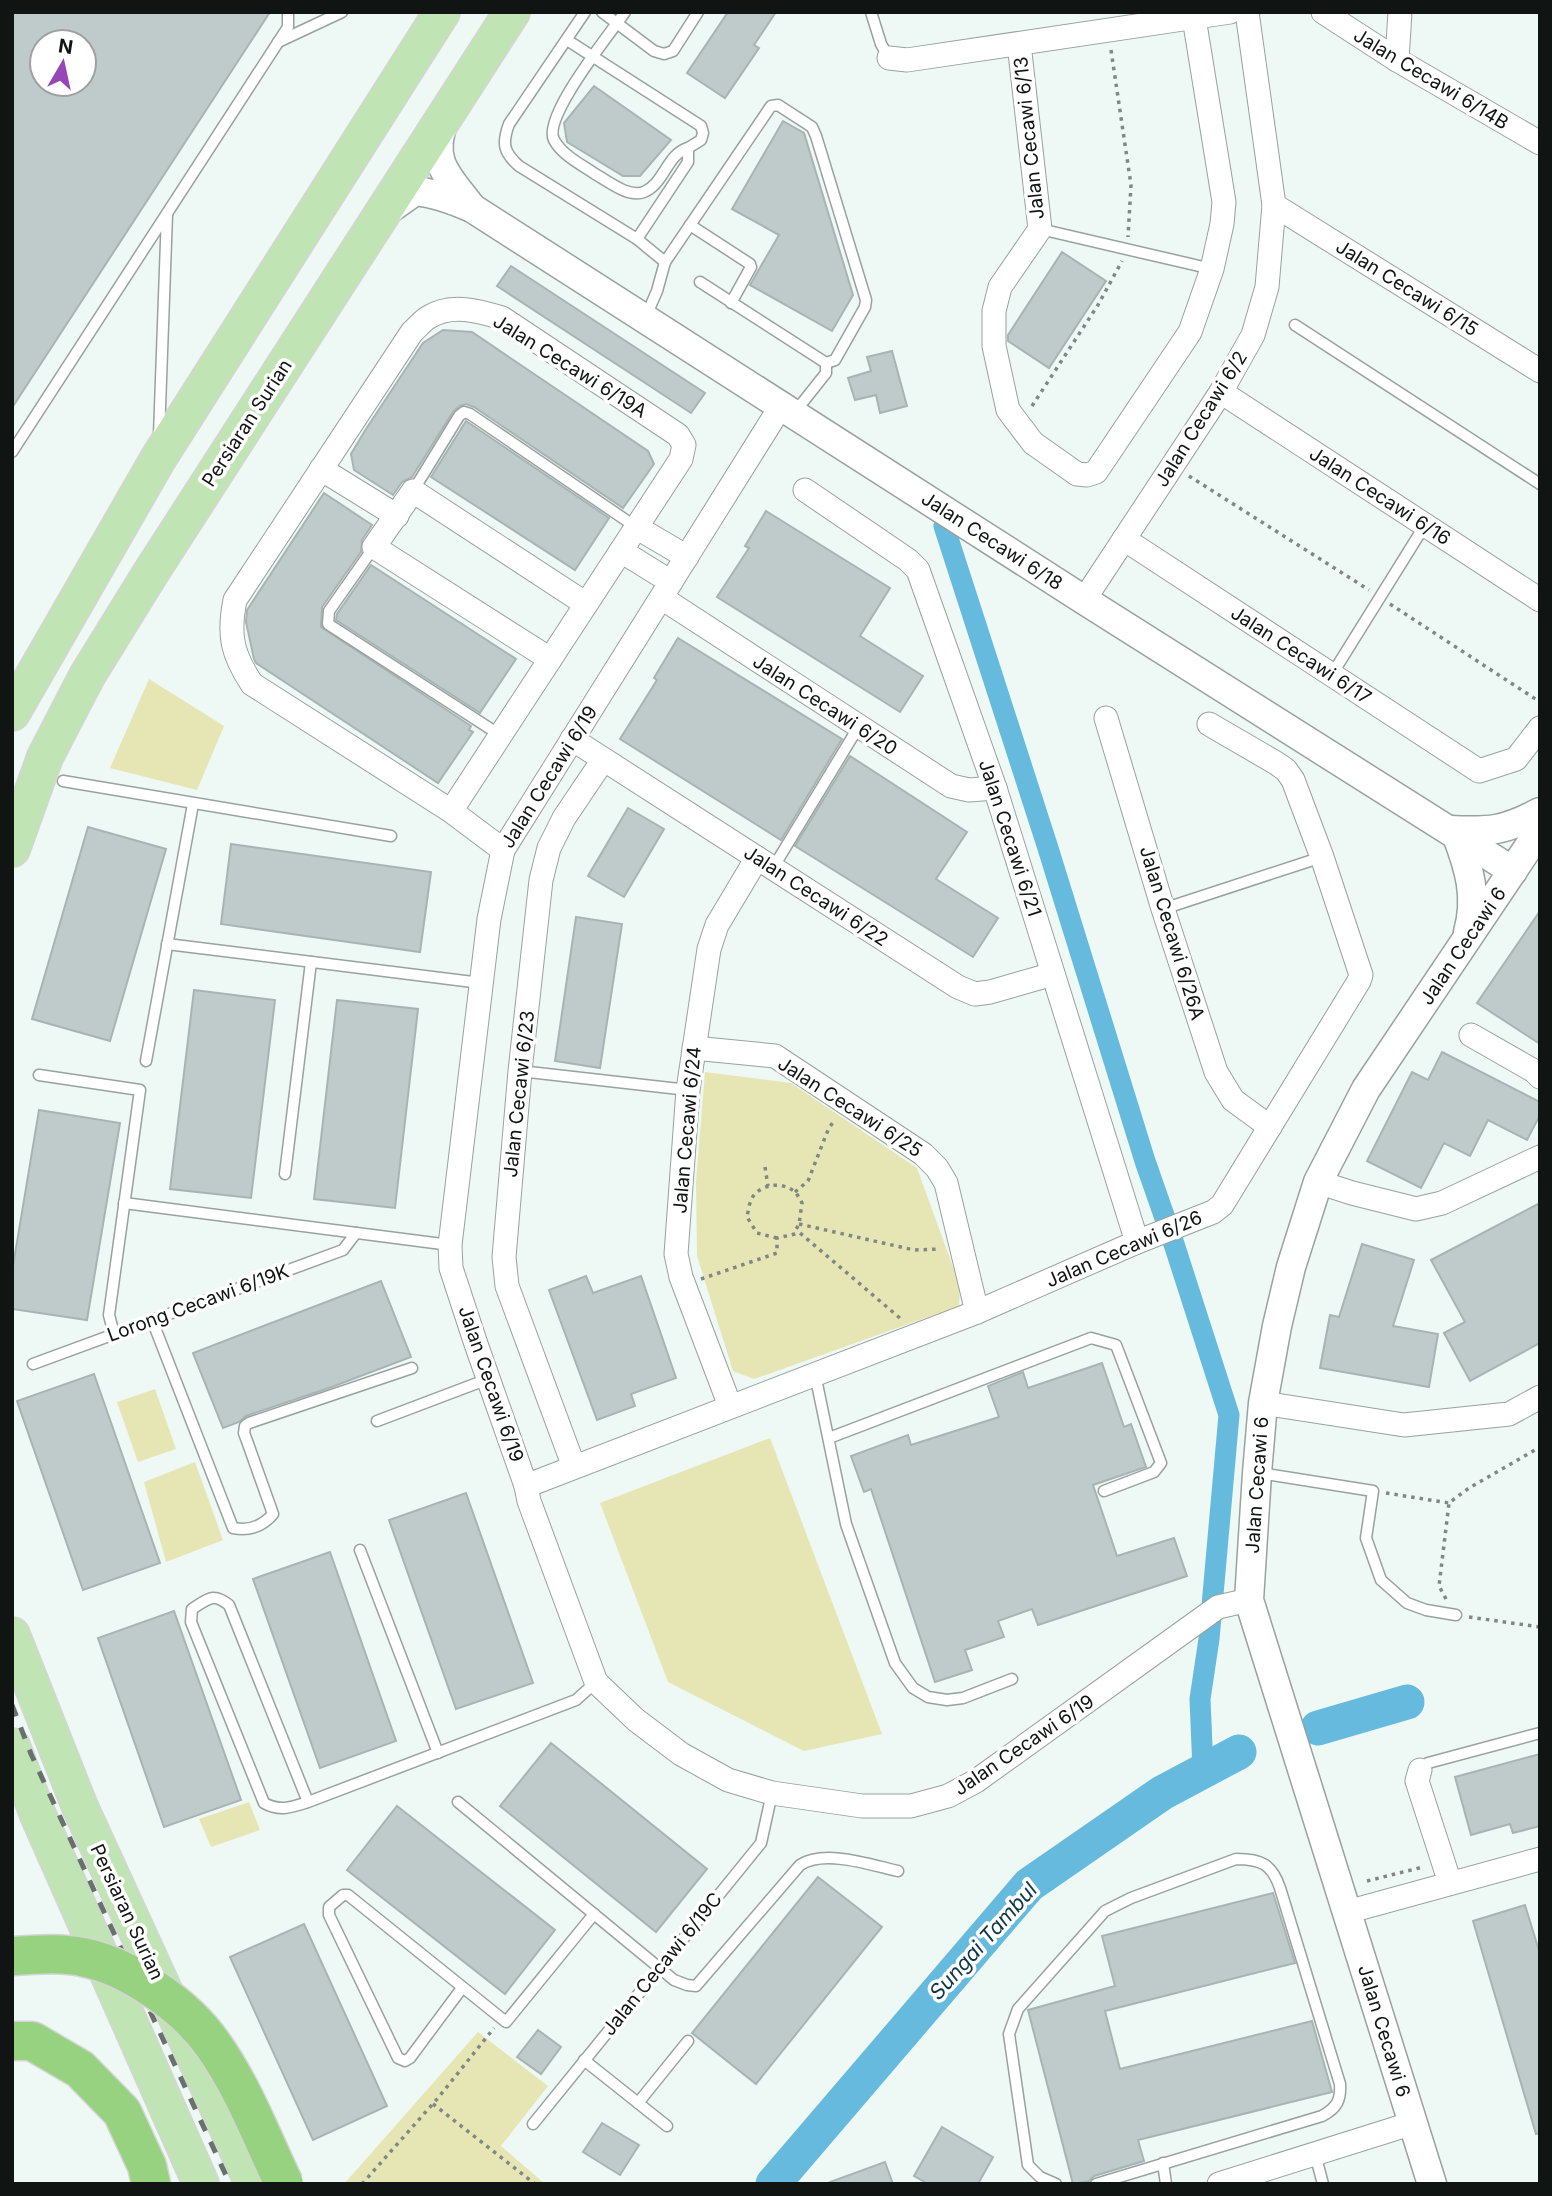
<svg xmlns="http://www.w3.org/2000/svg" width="1552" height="2196" viewBox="0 0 1552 2196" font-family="Inter,sans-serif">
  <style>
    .green { fill: #e6e6b5 }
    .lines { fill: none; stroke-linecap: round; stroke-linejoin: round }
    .canal { stroke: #65badd; stroke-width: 21 }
    .river { stroke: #65badd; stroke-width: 35 }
    .building { fill: #bfcbcb; stroke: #a8b4b4; stroke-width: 2; fill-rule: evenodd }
    .service-casing { stroke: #98a29e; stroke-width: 13 }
    .minor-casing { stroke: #98a29e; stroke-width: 25 }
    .tertiary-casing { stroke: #98a29e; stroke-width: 31 }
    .primary-casing { stroke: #d4d5d4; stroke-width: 38 }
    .motorway-casing { stroke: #d4d5d4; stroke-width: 41 }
    .path { stroke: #808784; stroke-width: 3.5; stroke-dasharray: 3.5 5; stroke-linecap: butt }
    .service { stroke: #fff; stroke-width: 10 }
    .minor { stroke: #fff; stroke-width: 23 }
    .tertiary { stroke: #fff; stroke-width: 28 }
    .primary { stroke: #c0e4b3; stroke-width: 35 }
    .motorway { stroke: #96d280; stroke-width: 38 }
    .rail { stroke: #6a706d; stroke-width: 5; stroke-dasharray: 12 12; stroke-linecap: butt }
    .motorway-bridge-casing { stroke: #d4d5d4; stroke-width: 41; stroke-linecap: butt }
    .motorway-bridge { stroke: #96d280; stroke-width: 38 }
    .labels { text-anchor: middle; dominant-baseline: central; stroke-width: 7; stroke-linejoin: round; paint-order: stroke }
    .street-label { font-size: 19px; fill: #101412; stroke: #fff }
    .water-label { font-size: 21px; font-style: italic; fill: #0e3644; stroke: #fff }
  </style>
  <rect width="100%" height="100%" fill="#eef8f4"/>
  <g class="green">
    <polygon points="149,679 224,726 197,790 110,768"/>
    <polygon points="705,1072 791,1083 917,1168 960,1286 959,1306 754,1379 733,1371 697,1256 696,1181"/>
    <polygon points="155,1389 176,1449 138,1462 117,1402"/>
    <polygon points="770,1438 882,1734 804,1751 668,1682 600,1503"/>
    <polygon points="195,1462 223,1540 166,1562 144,1482"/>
    <polygon points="249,1802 260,1830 211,1847 199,1819"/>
    <polygon points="478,2032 548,2086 501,2146 545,2184 344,2184"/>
  </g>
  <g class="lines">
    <polyline class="canal" points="944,526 1047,845 1145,1161 1174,1244 1229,1415 1209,1639 1200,1699 1203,1770"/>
    <g class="river">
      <polyline points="1318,1728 1407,1702"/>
      <polyline points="773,2184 1029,1885 1162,1793 1239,1752"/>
    </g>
  </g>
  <g class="building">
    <path d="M12,12H270L12,408ZM42,42H84V84H42Z"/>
    <polygon points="728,12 776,12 754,45 759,48 725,98 687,73"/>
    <polygon points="594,86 671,140 640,176 623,176 567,142 564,123"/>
    <polygon points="783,121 804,133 853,295 832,331 750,285 779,235 732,209"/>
    <polygon points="1062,252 1106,281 1049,368 1008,341 1008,335"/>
    <polygon points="511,266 705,393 691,413 497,286"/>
    <polygon points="443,330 472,332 648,451 654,464 623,508 474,407 466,404 460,406 453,412 412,477 402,482 393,495 354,470 351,454 366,429 423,343"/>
    <polygon points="892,351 907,406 880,413 876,395 855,400 848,378 871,371 867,357"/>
    <polygon points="466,421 609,518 575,570 431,477"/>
    <polygon points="324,493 372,525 362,540 361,552 322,607 321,627 471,726 469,730 473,732 438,783 256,663 254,659 246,622 247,610"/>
    <polygon points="766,511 890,588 860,636 923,676 900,712 717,597 749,548 745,546"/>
    <polygon points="371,565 516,659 480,713 336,620 337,614"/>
    <polygon points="678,638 842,739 781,840 620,739 657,680 654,678"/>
    <polygon points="850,756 967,832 936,879 998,918 973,957 795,846"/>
    <polygon points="628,808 664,829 624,897 588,876"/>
    <polygon points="88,827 166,849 110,1041 32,1019"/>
    <polygon points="231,844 431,872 420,952 221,924"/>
    <polygon points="1540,911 1540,1044 1477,1003"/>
    <polygon points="576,917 622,924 600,1068 555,1061"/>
    <polygon points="194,990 275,1000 251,1198 170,1189"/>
    <polygon points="337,1000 418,1009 395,1208 314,1199"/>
    <polygon points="1442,1052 1540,1102 1540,1115 1527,1140 1488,1120 1470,1156 1444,1143 1421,1188 1367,1161 1412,1072 1428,1080"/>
    <polygon points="39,1110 120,1123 87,1320 12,1309 12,1272"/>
    <polygon points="1540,1203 1540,1343 1470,1381 1444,1333 1465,1322 1431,1260"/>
    <polygon points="1362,1244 1414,1260 1393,1326 1438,1334 1429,1387 1320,1368 1330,1315 1339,1317"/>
    <polygon points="586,1276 593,1293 641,1276 676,1378 631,1394 635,1406 597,1420 549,1290"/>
    <polygon points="381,1281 411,1357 329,1388 246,1416 239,1422 223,1428 193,1353"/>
    <polygon points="1102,1363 1124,1427 1131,1424 1146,1467 1093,1485 1117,1556 1174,1538 1187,1576 1038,1625 1032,1609 998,1621 1004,1637 965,1650 972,1670 935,1682 871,1489 864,1492 851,1456 908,1435 911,1445 999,1417 988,1386 1023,1372 1028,1388"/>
    <polygon points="94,1374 160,1563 83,1590 17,1401"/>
    <polygon points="466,1493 533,1683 456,1709 389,1520"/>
    <polygon points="330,1552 396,1741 320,1768 253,1579"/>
    <polygon points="174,1611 241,1800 164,1827 98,1638"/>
    <polygon points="551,1743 707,1869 656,1932 500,1806"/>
    <polygon points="1540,1754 1540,1826 1513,1833 1510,1824 1471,1835 1455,1777"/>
    <polygon points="397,1806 555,1930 505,1994 347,1870"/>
    <polygon points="818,1877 882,1927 756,2084 692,2033"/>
    <polygon points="1273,1893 1295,1963 1105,2011 1120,2069 1312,2021 1332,2092 1138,2140 1144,2161 1094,2176 1089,2181 1073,2184 1028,2010 1115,1986 1102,1936"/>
    <polygon points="1525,1905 1540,1954 1540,2133 1536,2134 1473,1921"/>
    <polygon points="304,1924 387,2106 313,2140 230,1957"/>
    <polygon points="538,2030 561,2047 541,2074 517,2057"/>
    <polygon points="602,2123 639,2145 620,2175 583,2152"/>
    <polygon points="942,2127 993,2157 978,2184 928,2184 914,2176"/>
    <polygon points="885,2162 893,2184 831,2184 830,2182"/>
  </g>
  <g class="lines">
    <g class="service-casing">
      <g id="service">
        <path d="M585,12L509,124C502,143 503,152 519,166L637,239L665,262L657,291L646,316"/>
        <polyline points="602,12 654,51 664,54 673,51 698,12"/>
        <path d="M625,12C610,34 542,117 554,140C563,156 581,164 595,174C608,181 628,198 644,192C664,184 667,154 688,148"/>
        <polyline points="871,12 881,44 889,58"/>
        <polyline points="567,40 701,126 703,133 701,140 688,148 688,162 637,239"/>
        <polyline points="278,42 342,12"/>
        <polyline points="690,225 750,264 751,267 731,303"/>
        <polyline points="1040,229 1212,269"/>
        <polyline points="665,262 771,106 778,105 812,127 816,136 866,300 865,307 835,360 826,363"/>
        <polyline points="700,282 826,363"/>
        <polyline points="1295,325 1540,484"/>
        <polyline points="795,412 826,373 826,363"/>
        <polyline points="159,435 167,214"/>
        <polyline points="12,452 288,27 288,12"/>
        <polyline points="413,491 459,416 464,412 470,414 636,527"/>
        <polyline points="374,547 329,611 328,624 500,735"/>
        <polyline points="1331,676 1425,525"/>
        <polyline points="63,781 391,836"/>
        <polyline points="773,868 859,726"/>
        <polyline points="1163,909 1322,857"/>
        <polyline points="167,944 481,983"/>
        <polyline points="146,1061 193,804"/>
        <polyline points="520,1071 688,1090"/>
        <polyline points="39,1075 140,1090 109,1315 114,1334"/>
        <polyline points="285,1174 311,962"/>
        <polyline points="124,1203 450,1245"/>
        <path d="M152,1320L233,1528C249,1531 263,1526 273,1514L247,1441L244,1433L245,1426L249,1423L412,1368"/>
        <polyline points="33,1364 343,1250 356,1233"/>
        <polyline points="815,1374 846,1524 895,1663 913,1688 928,1697 947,1700 963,1698 1012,1679"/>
        <polyline points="377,1421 488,1379"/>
        <polyline points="829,1438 1091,1338 1116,1345 1161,1463 1154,1472 1104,1491"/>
        <polyline points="1260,1473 1373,1491 1366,1538 1381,1580 1407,1603 1426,1610 1456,1615"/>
        <polyline points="360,1550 438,1753"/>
        <polyline points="1420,1770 1428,1763 1540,1733"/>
        <path d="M308,1802L229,1605C213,1592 208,1599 192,1609L191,1622L264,1803C280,1812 292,1807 308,1802L576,1700L596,1682"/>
        <path d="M458,1802L674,1980L687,1985L696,1986L800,1865C825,1849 871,1865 898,1871"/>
        <polyline points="462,1988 410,2058 405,2061 398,2058 329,1915 329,1907 343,1895 348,1895 506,2022 594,1914"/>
        <polyline points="584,2060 667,2126"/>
        <polyline points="638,2103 688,2041"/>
        <polyline points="533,2124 761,1843 772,1793"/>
        <polyline points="1315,2154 1323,2184"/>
        <polyline points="1163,2163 1166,2184"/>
        <path d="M1056,2184L1040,2177L1028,2165L1009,2034L1018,2009L1105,1911L1131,1898L1236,1859C1261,1859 1272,1864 1280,1888L1340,2084C1341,2100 1337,2108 1322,2116L1096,2184"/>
      </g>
    </g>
    <g class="minor-casing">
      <g id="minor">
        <polyline points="1323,12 1397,60 1540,143"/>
        <polyline points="1019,44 1040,229 1000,287 994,311 994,346 1008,410 1033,443 1077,474 1087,475 1096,472 1190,332 1212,269 1222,224 1224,202 1194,18"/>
        <polyline points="889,58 907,60 1230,12"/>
        <polyline points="1397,60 1400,12"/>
        <polyline points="1274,205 1540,371"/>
        <polyline points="1221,392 1540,600"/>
        <polyline points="781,406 503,850 489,919 450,1245 451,1268 476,1344 526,1486 529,1501 596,1682 636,1720 681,1754 728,1780 772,1793 862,1806 911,1806 948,1796 976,1781 1218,1607 1249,1600"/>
        <polyline points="321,469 397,516"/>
        <polyline points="805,490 908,560 918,570 995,788 1137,1242"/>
        <polyline points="636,527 687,557"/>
        <polyline points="1124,539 1479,771 1516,759 1540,728"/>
        <polyline points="621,551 671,582"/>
        <polyline points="662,598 951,786 969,790 995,788"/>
        <polyline points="1084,600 1221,392 1253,335 1267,287 1274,205 1247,12"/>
        <polyline points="550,659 374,547 413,491 586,604"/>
        <polyline points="1106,718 1163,909 1216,1072 1233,1100 1270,1127"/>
        <polyline points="572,739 958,987 975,994 990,992 1053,974"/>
        <path d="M451,811L681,459L684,445L678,435L502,318C479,311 452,303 429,317C423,320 418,327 412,332L235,600C228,635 232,654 252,684L451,811L503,850"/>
        <polyline points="1471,1035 1534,1071 1540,1077"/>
        <polyline points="694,1048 775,1056 923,1154 937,1168 946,1183 977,1312"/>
        <polyline points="1318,1182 1352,1193 1416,1209 1442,1203 1540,1157"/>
        <polyline points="1263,1403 1404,1425 1509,1414 1540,1397"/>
        <polyline points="730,1406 681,1277 676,1254 688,1090 709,949 717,925 757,858"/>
        <polyline points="574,1467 507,1286 504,1257 520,1071 541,880 549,848 564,818 603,760"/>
        <polyline points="526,1486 977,1312 1137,1242 1213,1212 1222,1205 1359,981 1361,975 1322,857 1293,780 1286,770 1276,763 1209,724"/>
        <polyline points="1420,1770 1417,1781 1450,1883"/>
        <polyline points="1347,1912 1540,1859"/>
        <polyline points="1219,2184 1413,2123"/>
      </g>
    </g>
    <g class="tertiary-casing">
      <g id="tertiary">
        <path d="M444,121C428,162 449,177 472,208"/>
        <path d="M388,210L415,191C435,193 454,200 472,208L1084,600L1513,871"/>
        <path d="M1450,830C1490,832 1504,831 1540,812"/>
        <path d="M1457,836C1469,868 1478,897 1468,932"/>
        <polyline points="1432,2184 1249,1600 1257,1473 1263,1403 1277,1326 1291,1267 1318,1182 1366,1089 1540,830"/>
      </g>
    </g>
    <g class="primary-casing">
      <g id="primary">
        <polyline points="12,713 158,459 442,12"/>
        <polyline points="12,849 45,757 87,676 150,574 512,12"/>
        <polyline points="12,1635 80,1807 253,2184"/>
        <polyline points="12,1746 38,1815 201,2184"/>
      </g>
    </g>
    <g class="motorway-casing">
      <polyline id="motorway" points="12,2041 32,2041 80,2069 122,2112 147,2166 151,2184"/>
    </g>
    <g class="path">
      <polyline points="1111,50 1131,185 1128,237"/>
      <polyline points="1032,406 1098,305 1122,261"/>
      <polyline points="1189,476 1369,590"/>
      <polyline points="1390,604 1540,702"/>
      <polyline points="765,1167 768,1186"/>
      <polyline points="795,1192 808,1181 828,1130 835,1119"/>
      <polyline points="799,1224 914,1250 940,1249"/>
      <path d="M777,1238L757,1233L747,1217C748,1212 749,1205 751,1200C758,1184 783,1180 796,1193C798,1196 800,1199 802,1203L799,1224L793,1235"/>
      <polyline points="701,1279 777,1253 777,1238 800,1233 901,1319"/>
      <polyline points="1386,1493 1449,1503"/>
      <polyline points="1446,1599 1439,1586 1449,1503 1469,1488 1540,1447"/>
      <polyline points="1469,1617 1540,1627"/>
      <polyline points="1367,1881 1423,1867"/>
      <polyline points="433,2104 535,2184"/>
      <polyline points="362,2184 438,2098 494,2028"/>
    </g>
    <use href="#service" class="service"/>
    <use href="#minor" class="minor"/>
    <use href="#tertiary" class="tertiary"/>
    <use href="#primary" class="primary"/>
    <use href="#motorway" class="motorway"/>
    <polyline class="rail" points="12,1705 31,1754 230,2184"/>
    <g class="motorway-bridge-casing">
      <path id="motorway-bridge" d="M12,1956C35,1955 59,1952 82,1957C129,1966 186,2006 213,2045C243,2087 262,2138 284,2184"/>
    </g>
    <use href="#motorway-bridge" class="motorway-bridge"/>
  </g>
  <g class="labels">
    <g class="street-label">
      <text transform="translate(1431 79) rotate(31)">Jalan Cecawi 6/14B</text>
      <text transform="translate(1029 138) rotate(-96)">Jalan Cecawi 6/13</text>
      <text transform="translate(1407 288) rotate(32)">Jalan Cecawi 6/15</text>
      <text transform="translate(570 366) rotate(32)">Jalan Cecawi 6/19A</text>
      <text transform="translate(1201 419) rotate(-58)">Jalan Cecawi 6/2</text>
      <text transform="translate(247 423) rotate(-57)">Persiaran Surian</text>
      <text transform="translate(1380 496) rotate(33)">Jalan Cecawi 6/16</text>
      <text transform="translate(992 541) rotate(33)">Jalan Cecawi 6/18</text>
      <text transform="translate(1301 655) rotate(33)">Jalan Cecawi 6/17</text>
      <text transform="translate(825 705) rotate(33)">Jalan Cecawi 6/20</text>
      <text transform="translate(549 777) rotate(-58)">Jalan Cecawi 6/19</text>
      <text transform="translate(1010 838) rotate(72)">Jalan Cecawi 6/21</text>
      <text transform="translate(816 896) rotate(33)">Jalan Cecawi 6/22</text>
      <text transform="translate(1172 933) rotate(73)">Jalan Cecawi 6/26A</text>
      <text transform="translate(1463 946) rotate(-56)">Jalan Cecawi 6</text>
      <text transform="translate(519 1094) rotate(-84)">Jalan Cecawi 6/23</text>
      <text transform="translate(850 1107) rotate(33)">Jalan Cecawi 6/25</text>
      <text transform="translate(687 1130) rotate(-85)">Jalan Cecawi 6/24</text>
      <text transform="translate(1124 1249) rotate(-23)">Jalan Cecawi 6/26</text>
      <text transform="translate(198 1303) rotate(-20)">Lorong Cecawi 6/19K</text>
      <text transform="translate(491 1384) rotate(71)">Jalan Cecawi 6/19</text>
      <text transform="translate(1257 1485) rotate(-86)">Jalan Cecawi 6</text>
      <text transform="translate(1024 1745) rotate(-34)">Jalan Cecawi 6/19</text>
      <text transform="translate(127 1912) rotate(65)">Persiaran Surian</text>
      <text transform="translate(662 1964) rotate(-51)">Jalan Cecawi 6/19C</text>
      <text transform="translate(1384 2031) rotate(73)">Jalan Cecawi 6</text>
    </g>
    <g class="water-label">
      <text transform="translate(983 1941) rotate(-48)">Sungai Tambul</text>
    </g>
  </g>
  <rect width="1552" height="2196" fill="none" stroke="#101412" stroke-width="28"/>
  <g transform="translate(63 63) rotate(9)"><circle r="33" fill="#ffffff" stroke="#9fa1a0" stroke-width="2"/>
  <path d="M0-5L12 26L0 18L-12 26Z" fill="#9746b5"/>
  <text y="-10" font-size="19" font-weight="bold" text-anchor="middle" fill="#101412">N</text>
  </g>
</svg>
